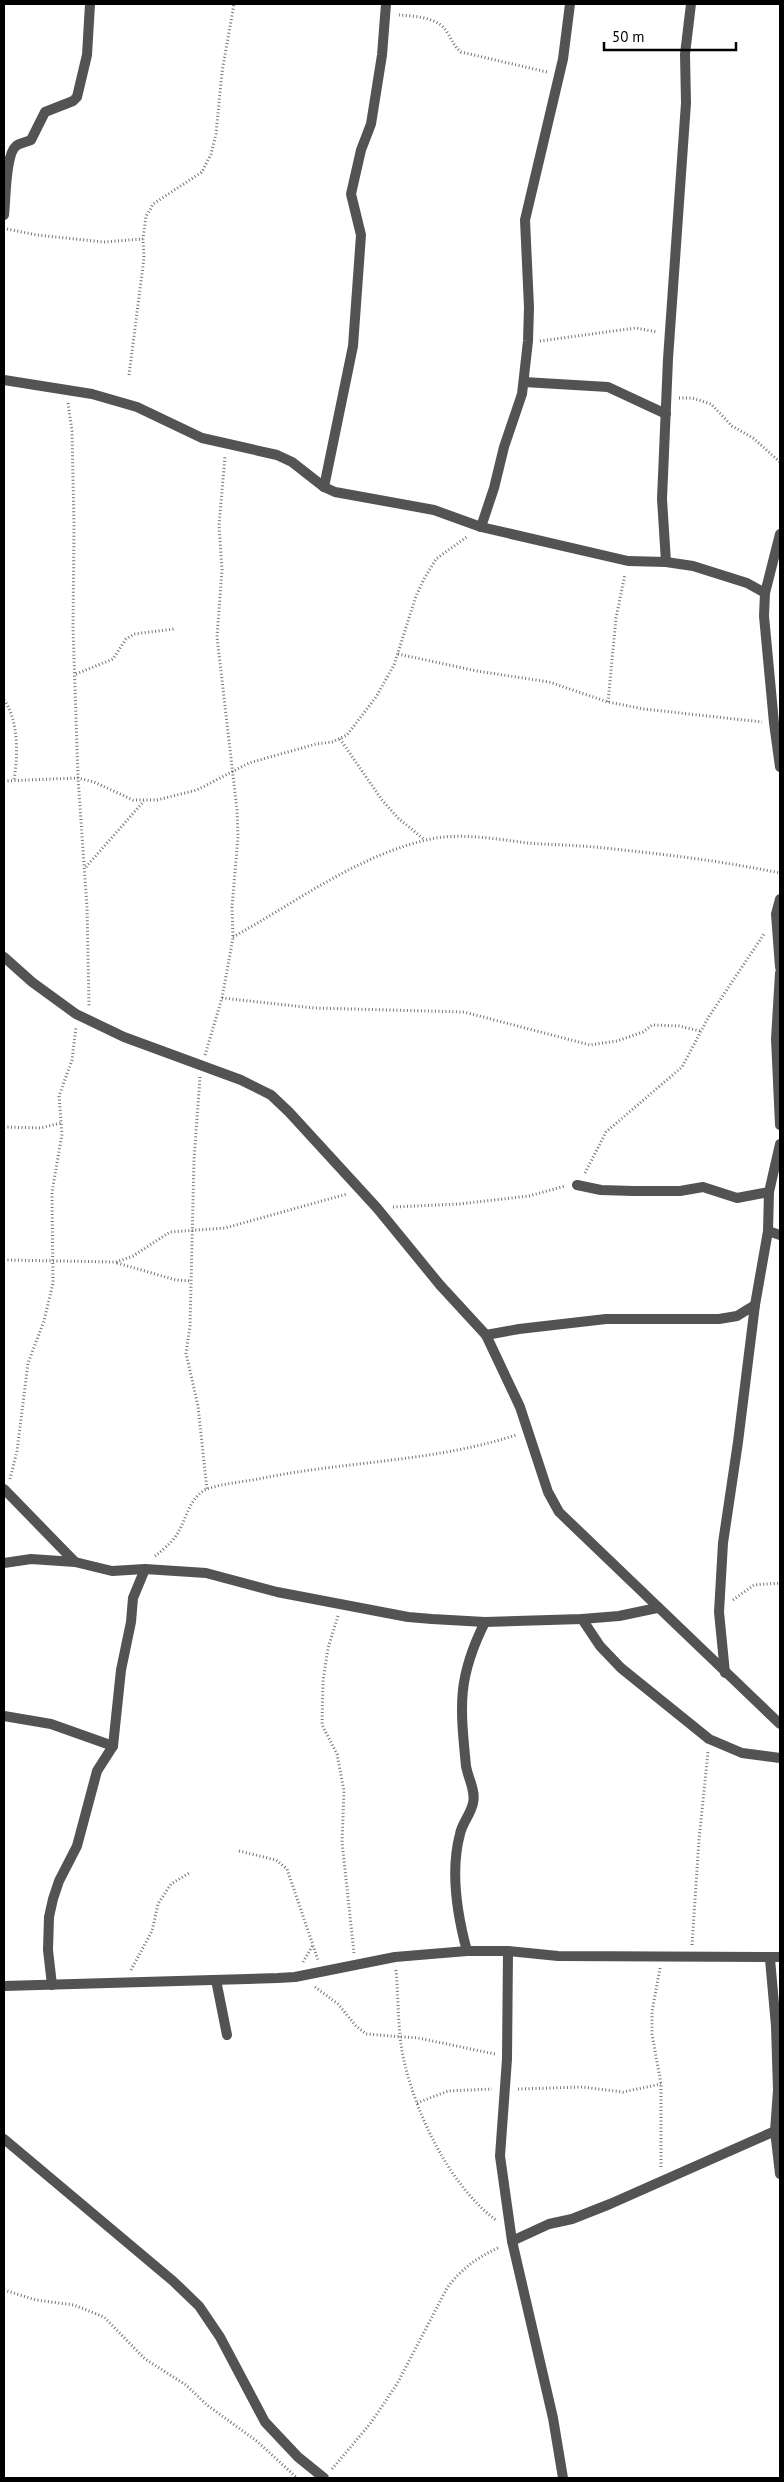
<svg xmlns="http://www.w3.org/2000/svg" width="784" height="2482" viewBox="0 0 784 2482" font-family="'PT Sans',sans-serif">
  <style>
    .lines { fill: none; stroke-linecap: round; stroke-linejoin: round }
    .path { stroke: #757575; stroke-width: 3; stroke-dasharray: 1 2.5; stroke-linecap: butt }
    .street { stroke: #535353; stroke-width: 10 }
  </style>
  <rect width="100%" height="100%" fill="#fff"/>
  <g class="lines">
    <g class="path">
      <path d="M399,15C414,16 438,17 447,32C452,40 454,46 461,52L547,72"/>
      <polyline points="7,229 37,235 104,242 143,239"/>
      <polyline points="540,341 636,328 657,332"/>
      <polyline points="129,375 144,258 143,239 146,216 150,210 153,204 202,172 211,154 216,134 222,72 234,4"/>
      <polyline points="679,398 692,398 711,404 732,426 753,438 780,462"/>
      <polyline points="68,403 72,431 74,526 73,628 78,778 87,907 89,1006"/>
      <polyline points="398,654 477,671 549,682 608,702 644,709 762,722"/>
      <polyline points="76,674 113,659 126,639 134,634 174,629"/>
      <path d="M4,700C19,721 18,756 14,780"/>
      <polyline points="608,702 616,618 625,574"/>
      <polyline points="340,739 382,800 398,818 425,840"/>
      <polyline points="4,781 78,778 94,782 133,800 157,800 197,790 249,763 316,744 332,742 347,735 376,697 394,665 416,596 424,579 436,559 468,536"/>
      <polyline points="86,867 144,801"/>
      <path d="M233,937C295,903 355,857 426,840C459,832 495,839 528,843C553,845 578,845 604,848C663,854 722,861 780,873"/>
      <polyline points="222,998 314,1008 464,1012 590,1045 617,1041 643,1032 652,1025 679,1026 700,1031"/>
      <polyline points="205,1055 222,998 233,938 232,907 238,837 237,810 217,637 222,570 219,526 225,456"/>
      <polyline points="200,1077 194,1160 190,1326 186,1353 198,1406 207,1490"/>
      <polyline points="4,1127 40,1128 61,1123"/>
      <polyline points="585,1173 606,1132 682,1067 708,1018 764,934"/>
      <polyline points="393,1207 459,1204 529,1196 565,1186"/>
      <polyline points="4,1260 116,1262 133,1256 170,1232 225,1228 347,1194"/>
      <polyline points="117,1263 176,1280 191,1281"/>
      <polyline points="10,1479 17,1451 28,1363 44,1321 53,1283 52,1192 62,1134 59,1096 72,1060 76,1027"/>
      <path d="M155,1556C164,1549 175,1540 180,1529C187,1515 191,1496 207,1489C224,1483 245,1482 263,1478C347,1461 434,1462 516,1435"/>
      <polyline points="733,1600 754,1585 780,1583"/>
      <polyline points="338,1616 328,1648 323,1681 322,1725 337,1754 344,1791 342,1842 354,1953"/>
      <polyline points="239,1851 276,1860 287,1869 318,1960"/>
      <polyline points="692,1945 699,1840 708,1752"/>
      <polyline points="303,1962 313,1945"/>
      <polyline points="660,1968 652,2012 652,2034 661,2084 661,2168"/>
      <polyline points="131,1970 152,1931 158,1904 171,1884 191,1872"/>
      <path d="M396,1970C399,2001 397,2034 405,2065C418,2118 451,2187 496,2220"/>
      <polyline points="315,1987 338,2004 356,2026 366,2034 418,2038 495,2054"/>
      <polyline points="518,2089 582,2087 623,2092 661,2084"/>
      <polyline points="417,2103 448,2091 492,2089"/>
      <polyline points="4,2290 36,2300 74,2305 104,2317 145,2359 186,2385 207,2405 258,2442 297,2478"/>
      <path d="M332,2469L370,2424L397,2384L447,2288C462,2268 478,2257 500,2247"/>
    </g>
    <g class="street">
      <path d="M4,215C6,200 5,155 16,146C20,143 27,142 31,140L45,112L73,101L77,97L87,55L90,4"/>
      <polyline points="4,380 92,394 137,407 202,438 277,455 292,462 324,487 335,492 434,510 481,527 628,561 666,562 693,566 747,583 765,593"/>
      <polyline points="524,382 608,387 666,414"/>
      <polyline points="324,487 353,346 361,235 351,194 361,150 371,124 382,55 386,4"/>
      <polyline points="481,527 494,488 504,447 522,394 528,341 529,307 525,220 563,59 570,4"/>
      <polyline points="780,534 765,593 764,616 774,723 780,767"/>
      <polyline points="666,562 662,499 668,359 686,103 685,54 691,4"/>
      <polyline points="780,899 776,914 780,967"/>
      <polyline points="4,957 32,982 76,1014 124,1037 241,1080 271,1095 289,1112 377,1208 440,1285 486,1335 520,1407 548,1492 559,1512 780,1724"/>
      <polyline points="780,973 776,1039 780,1125"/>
      <polyline points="577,1185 601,1190 633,1191 680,1191 703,1187 737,1198 769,1192"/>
      <polyline points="768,1231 780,1235"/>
      <polyline points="486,1335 519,1329 606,1319 719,1319 737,1316 755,1305"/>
      <polyline points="4,1489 75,1562"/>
      <polyline points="4,1563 31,1559 75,1562 112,1571 145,1569 206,1573 277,1592 408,1617 432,1619 485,1622 582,1619 619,1616 657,1608"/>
      <polyline points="582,1619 600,1646 621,1668 709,1739 742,1753 780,1758"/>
      <polyline points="725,1673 719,1612 723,1543 738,1442 755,1305 768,1231 769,1192 780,1144"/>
      <polyline points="4,1716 51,1724 113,1746"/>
      <path d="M467,1951C457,1914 450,1871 460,1834C462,1823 471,1814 473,1803C476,1791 468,1778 466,1766C460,1705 457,1678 485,1622"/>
      <polyline points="508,1951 507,2059 500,2156 512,2241 553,2418 563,2478"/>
      <polyline points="770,1959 776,2026 778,2090 775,2131 780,2174"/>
      <polyline points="216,1980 227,2035"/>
      <polyline points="52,1985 48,1950 49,1917 53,1899 59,1881 77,1846 97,1771 113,1746 121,1670 131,1622 133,1598 145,1569"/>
      <polyline points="4,1986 278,1978 295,1977 395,1957 467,1951 508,1951 558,1956 780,1957"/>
      <polyline points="4,2139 173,2281 199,2306 220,2337 265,2422 298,2457 324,2478"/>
      <polyline points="512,2241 549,2224 572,2219 610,2204 775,2131"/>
    </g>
  </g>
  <rect width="784" height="2482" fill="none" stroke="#000000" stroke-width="10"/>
  <path d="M604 42v8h132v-8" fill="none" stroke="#000000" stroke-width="2.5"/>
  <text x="612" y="42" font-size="15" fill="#000000" stroke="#ffffff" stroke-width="4" paint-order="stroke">50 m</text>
</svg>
